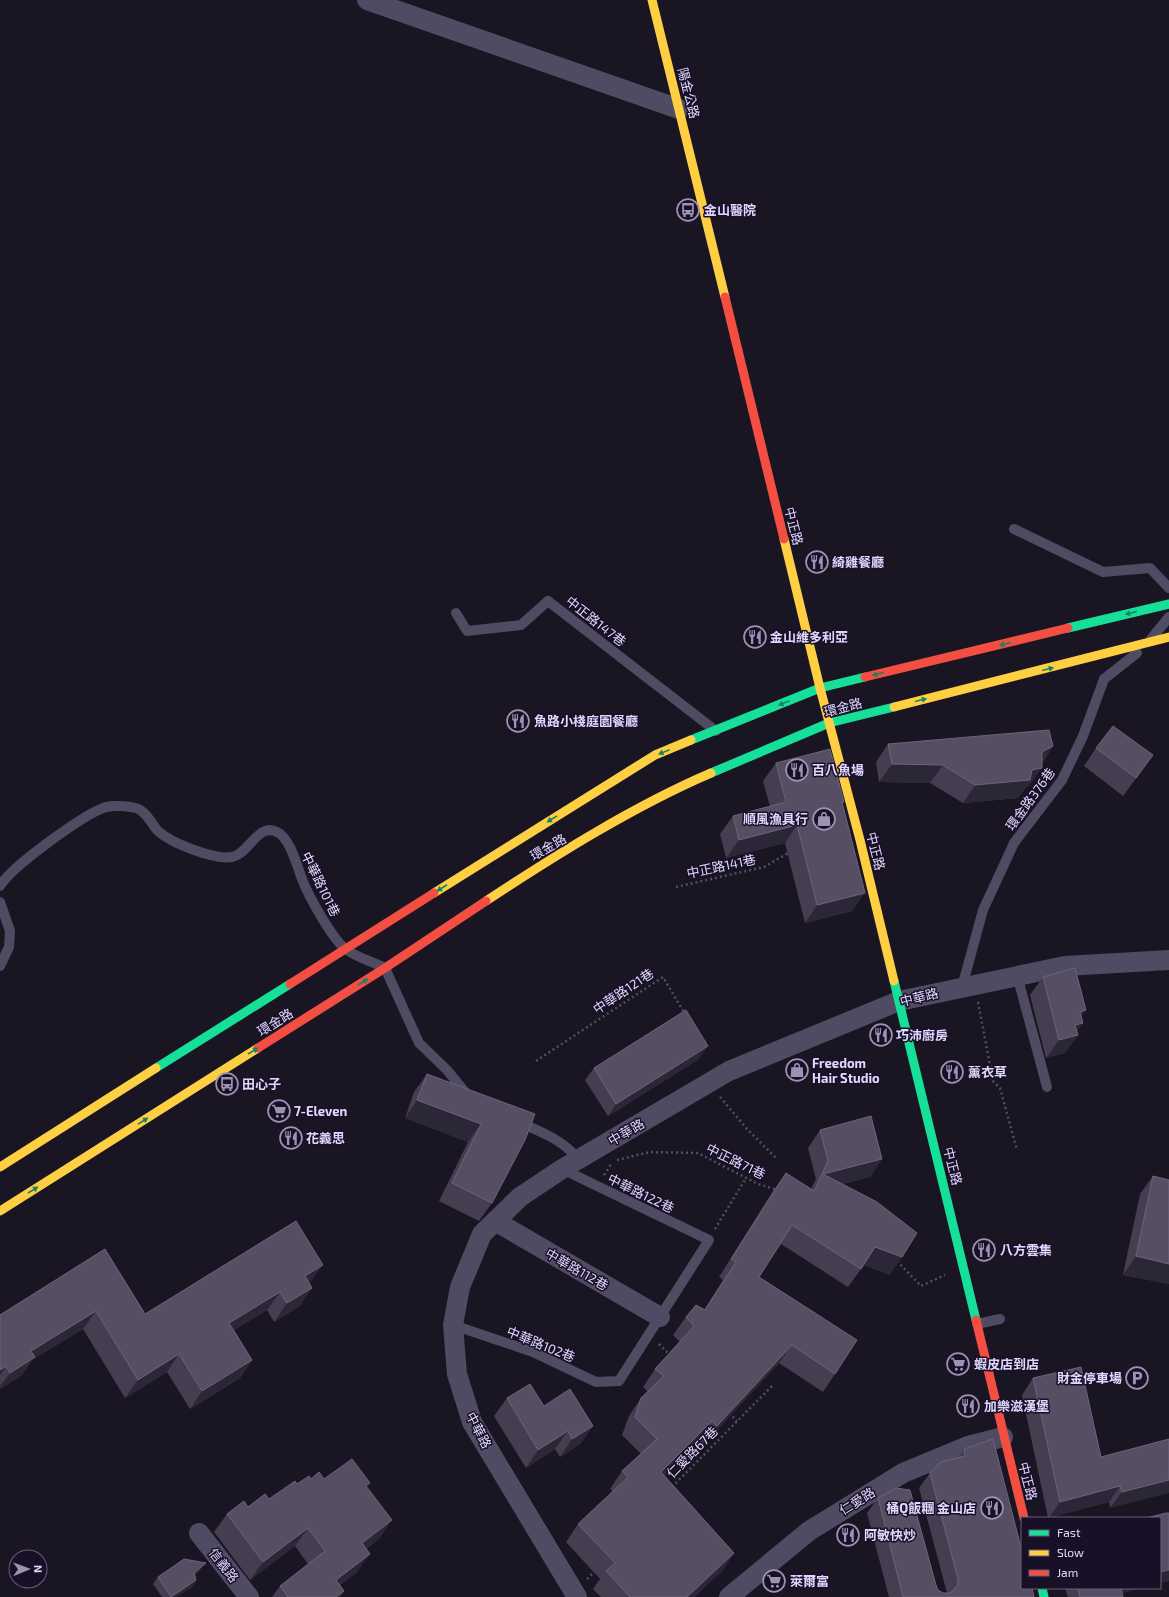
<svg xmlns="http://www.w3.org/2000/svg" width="1169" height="1597" viewBox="0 0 1169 1597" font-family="'Exo 2','Noto Sans TC',sans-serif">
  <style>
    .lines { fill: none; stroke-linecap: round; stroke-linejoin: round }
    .path { stroke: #4a5363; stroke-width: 2.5; stroke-dasharray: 2 3; stroke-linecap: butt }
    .lane { stroke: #4f4b62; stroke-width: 10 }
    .street { stroke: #4f4b62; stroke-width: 20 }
    .fast { stroke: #16e098; stroke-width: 9 }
    .slow { stroke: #ffcf43; stroke-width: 9 }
    .jam { stroke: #f24e42; stroke-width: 9 }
    .wall { fill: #453e51 }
    .shaded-wall { fill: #2c2736 }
    .building { fill: #564f64; stroke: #6b647c }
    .oneway { fill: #178265 }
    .labels { text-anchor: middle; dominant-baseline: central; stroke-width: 3; stroke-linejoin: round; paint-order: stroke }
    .street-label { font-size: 13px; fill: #e1d7fe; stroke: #181027 }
    .poi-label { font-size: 13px; font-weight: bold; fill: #e1d7fe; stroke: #181027; text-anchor: start }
  </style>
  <rect width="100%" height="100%" fill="#191522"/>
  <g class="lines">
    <g class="path">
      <polyline points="676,887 764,867 790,852"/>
      <polyline points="978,1002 993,1081 1000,1088 1017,1150"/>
      <polyline points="536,1061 663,977 685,1014"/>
      <polyline points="720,1097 747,1129 776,1158"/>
      <polyline points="617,1160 650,1152 698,1153 758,1184 778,1190"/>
      <polyline points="604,1175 612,1163"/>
      <polyline points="715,1229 746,1178"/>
      <polyline points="897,1261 921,1286 945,1275"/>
      <polyline points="659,1344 670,1355"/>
      <polyline points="729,1413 737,1421"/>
      <polyline points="672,1487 772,1386"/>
      <polyline points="587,1579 595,1571"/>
    </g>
    <g class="lane">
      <polyline points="1014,529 1103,572 1150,568 1169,588"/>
      <polyline points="456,613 467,631 521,625 548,601 716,731"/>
      <polyline points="1151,639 1169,617"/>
      <path d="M0,886C12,866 84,814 106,807C115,805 128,806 136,808C146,811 151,823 157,830C170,843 214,860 232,857C249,854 258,822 277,832C290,838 297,866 302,879C308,895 333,941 347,950C358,958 373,962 385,968L419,1043L447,1070L469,1097"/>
      <polyline points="0,902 10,931 9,947 0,966"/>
      <polyline points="1017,975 1047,1087"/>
      <polyline points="962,987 983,910 1014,843 1062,780 1083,736 1104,679 1137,653"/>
      <path d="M518,1122C540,1131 563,1140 578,1159"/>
      <polyline points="977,1324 1000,1319"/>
      <polyline points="453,1325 533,1352 596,1382 619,1381 709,1240 562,1169"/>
    </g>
    <g class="street">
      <polyline points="367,0 679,109"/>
      <polyline points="495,1221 660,1317"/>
      <polyline points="199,1533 249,1597"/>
      <polyline points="577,1597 472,1422 457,1374 453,1325 460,1287 482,1234 520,1197 562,1169 729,1071 899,1001 1065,966 1169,960"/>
      <polyline points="729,1597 809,1531 903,1473 968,1446 1003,1437"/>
    </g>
    <g class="fast">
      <polyline points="1068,628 1169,604"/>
      <polyline points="691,740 820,688 865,677"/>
      <polyline points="711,773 829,723 894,707"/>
      <polyline points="894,981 976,1320"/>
      <polyline points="156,1068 290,984"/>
      <polyline points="1042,1588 1044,1597"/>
    </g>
    <g class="slow">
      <polyline points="652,0 725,297"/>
      <polyline points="784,539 820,688"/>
      <polyline points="820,688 860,840 894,981"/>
      <polyline points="894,707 1169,637"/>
      <polyline points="434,893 655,755 691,740"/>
      <path d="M486,901C556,855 634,806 711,773"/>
      <polyline points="0,1167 156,1068"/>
      <polyline points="0,1211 258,1048"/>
    </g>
    <g class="jam">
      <polyline points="725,297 784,539"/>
      <polyline points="865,677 1068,628"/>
      <polyline points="290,984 434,893"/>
      <polyline points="258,1048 385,968 486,901"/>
      <polyline points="976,1320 1024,1518"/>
    </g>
  </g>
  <g class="wall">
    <polygon points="888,744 1053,746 1042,763 1029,786 1026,787 1018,798 963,803 930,783 879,782 876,762"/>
    <polygon points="1096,748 1140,773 1123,796 1084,766"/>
    <polygon points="776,763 844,802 842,803 852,911 805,923 785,843 726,858 720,834 733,816 770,807 763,781"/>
    <polygon points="1043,977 1082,1017 1083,1023 1077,1031 1078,1035 1065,1053 1046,1058 1030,995"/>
    <polygon points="699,1059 608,1116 585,1080 594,1068"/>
    <polygon points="427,1074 525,1140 492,1203 479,1221 439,1201 468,1142 405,1118 414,1092"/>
    <polygon points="820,1130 882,1159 870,1177 842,1184 890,1275 864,1265 848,1287 781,1244 759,1277 835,1374 823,1392 779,1363 704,1444 699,1439 664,1475 734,1553 722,1571 694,1597 601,1597 593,1589 600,1579 566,1542 578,1524 613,1492 610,1489 622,1471 641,1454 622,1435 629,1416 641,1398 648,1392 643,1387 655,1369 680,1342 673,1335 686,1317 704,1310 723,1280 719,1277 773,1191 786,1173 811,1189 816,1179 808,1148"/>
    <polygon points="1153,1176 1169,1180 1169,1284 1123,1275 1140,1194"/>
    <polygon points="105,1249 145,1314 310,1283 300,1306 274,1322 267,1310 234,1330 252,1360 240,1378 190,1409 167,1372 125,1398 83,1329 32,1360 22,1375 0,1389 0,1315"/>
    <polygon points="1033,1378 1101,1457 1169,1439 1110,1508 1109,1502 1048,1518 1022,1395"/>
    <polygon points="507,1398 544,1406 593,1426 580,1444 560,1457 555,1449 526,1468 494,1416"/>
    <polygon points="964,1449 1034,1597 889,1597 867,1513 878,1498 938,1590 943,1593 947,1593 919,1488 930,1473 958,1458"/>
    <polygon points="311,1479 324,1479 367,1487 380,1538 366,1549 357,1572 340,1585 344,1591 340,1597 272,1597 280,1586 308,1564 295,1546 250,1580 214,1532 227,1514 269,1499 297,1484"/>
    <polygon points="201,1569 195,1575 196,1580 192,1587 176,1597 162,1597 153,1584 158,1577"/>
    <polygon points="1065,1588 1142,1588 1122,1593 1123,1597 1068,1597"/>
  </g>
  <g class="shaded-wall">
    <polygon points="1053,746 1040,764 1042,752"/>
    <polygon points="892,764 943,765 930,783 879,782"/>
    <polygon points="1042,768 1029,786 1026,787 1018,798 963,803 975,785 1032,770"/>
    <polygon points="797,825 785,843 726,858 739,840"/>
    <polygon points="865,893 852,911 805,923 817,905"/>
    <polygon points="1086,1010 1076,1024 1083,1023 1074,1036 1078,1035 1065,1053 1046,1058 1059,1040 1080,1012"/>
    <polygon points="708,1046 699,1059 608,1116 616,1104"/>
    <polygon points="417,1100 481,1124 468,1142 405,1118"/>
    <polygon points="882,1159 870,1177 813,1191 823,1174"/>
    <polygon points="875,1247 902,1257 890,1275 863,1265"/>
    <polygon points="1136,1256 1169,1264 1169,1284 1123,1275"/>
    <polygon points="323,1265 310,1283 293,1294 305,1276"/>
    <polygon points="312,1288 300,1306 274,1322 287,1303"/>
    <polygon points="280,1292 267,1310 217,1341 229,1323"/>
    <polygon points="96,1311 83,1329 32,1360 22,1375 0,1389 0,1386 10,1373 31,1351"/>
    <polygon points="792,1345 779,1363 704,1444 717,1426"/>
    <polygon points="179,1354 167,1372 125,1398 138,1380"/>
    <polygon points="252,1360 240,1378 190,1409 202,1391"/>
    <polygon points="6,1366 0,1375 0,1370"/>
    <polygon points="712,1421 699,1439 648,1490 661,1472"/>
    <polygon points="593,1426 580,1444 560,1457 572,1439"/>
    <polygon points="568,1431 555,1449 526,1468 538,1450"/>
    <polygon points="1169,1480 1169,1493 1110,1508 1122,1492"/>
    <polygon points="1120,1486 1109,1502 1049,1518 1060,1502"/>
    <polygon points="392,1520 380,1538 349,1561 362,1543"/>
    <polygon points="308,1528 295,1546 250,1580 263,1562"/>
    <polygon points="734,1553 722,1571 694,1597 687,1597"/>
    <polygon points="370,1554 357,1572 325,1597 336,1580"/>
    <polygon points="206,1563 201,1569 190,1579 194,1573"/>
    <polygon points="1169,1570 1169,1581 1160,1583 1160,1572"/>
    <polygon points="196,1580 192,1587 176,1597 171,1597"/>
    <polygon points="1116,1588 1142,1588 1111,1596"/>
    <polygon points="344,1591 340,1597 336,1597"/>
  </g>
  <g class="building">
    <polygon points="1113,726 1153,755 1136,778 1096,748"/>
    <polygon points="1049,730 1053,746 1042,752 1042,768 1032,770 1030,780 975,785 943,765 892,764 888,744"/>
    <polygon points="830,749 844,802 842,802 865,893 817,905 797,825 739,840 733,816 786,802 776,763"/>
    <polygon points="1075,968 1086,1010 1080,1012 1083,1023 1075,1025 1078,1035 1059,1040 1043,977"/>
    <polygon points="686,1010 708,1046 616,1104 594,1068"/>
    <polygon points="427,1074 535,1114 525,1140 492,1203 452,1183 481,1124 417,1100"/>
    <polygon points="871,1116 882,1159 823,1174 877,1202 917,1233 902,1257 875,1247 861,1269 792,1225 759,1277 857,1340 835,1374 792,1345 717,1426 712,1421 661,1472 734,1553 687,1597 630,1597 606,1571 615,1563 578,1524 628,1477 622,1471 657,1439 635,1417 641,1398 664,1376 655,1369 694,1326 686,1317 696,1305 705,1310 736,1262 731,1259 786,1173 814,1191 828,1161 820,1130"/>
    <polygon points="1153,1176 1169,1180 1169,1264 1136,1256"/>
    <polygon points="296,1221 323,1265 305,1276 312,1288 287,1303 280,1292 229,1323 252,1360 202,1391 179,1354 138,1380 96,1311 31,1351 35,1357 10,1373 6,1366 0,1370 0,1315 105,1249 145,1314"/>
    <polygon points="1081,1367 1101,1457 1169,1439 1169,1480 1122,1492 1120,1486 1060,1502 1033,1378"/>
    <polygon points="530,1384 544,1406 570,1389 593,1426 572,1439 568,1431 538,1450 507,1398"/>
    <polygon points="993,1439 1022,1551 1022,1588 1032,1588 1034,1597 903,1597 878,1498 896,1488 910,1490 936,1585 938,1590 943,1593 950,1593 958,1585 958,1579 930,1473 941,1462 965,1456 964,1449"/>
    <polygon points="352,1459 370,1483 366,1486 392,1520 362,1543 370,1554 336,1580 344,1591 336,1597 288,1597 280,1586 325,1551 308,1528 263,1562 227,1514 244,1501 248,1507 265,1494 269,1499 295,1481 297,1484 309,1476 311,1479 319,1472 324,1479"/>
    <polygon points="1166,1513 1169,1513 1169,1570 1160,1572 1160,1518 1146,1518"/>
    <polygon points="184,1559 206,1563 194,1573 196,1580 171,1597 158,1577"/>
    <polygon points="1078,1588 1121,1588 1123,1597 1080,1597"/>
  </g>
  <defs><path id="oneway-solid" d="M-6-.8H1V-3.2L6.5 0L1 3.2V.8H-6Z"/></defs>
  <g class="oneway">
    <use href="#oneway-solid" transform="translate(1131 613) rotate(166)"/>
    <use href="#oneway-solid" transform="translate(1005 644) rotate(166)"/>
    <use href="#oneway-solid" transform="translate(1048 669) rotate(-14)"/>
    <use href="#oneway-solid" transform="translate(878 674) rotate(166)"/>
    <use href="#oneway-solid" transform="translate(921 700) rotate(-14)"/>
    <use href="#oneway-solid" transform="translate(784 703) rotate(158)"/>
    <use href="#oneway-solid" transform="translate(664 752) rotate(158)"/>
    <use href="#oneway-solid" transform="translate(552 819) rotate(148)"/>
    <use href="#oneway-solid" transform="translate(442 888) rotate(147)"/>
    <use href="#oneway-solid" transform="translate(363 982) rotate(-32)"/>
    <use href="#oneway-solid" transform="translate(253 1051) rotate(-32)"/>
    <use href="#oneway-solid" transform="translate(143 1121) rotate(-32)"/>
    <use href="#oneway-solid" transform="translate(33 1190) rotate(-32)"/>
  </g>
  <defs>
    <g id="bus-ring" transform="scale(1.15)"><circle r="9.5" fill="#181027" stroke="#9b93b1" stroke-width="1.5"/><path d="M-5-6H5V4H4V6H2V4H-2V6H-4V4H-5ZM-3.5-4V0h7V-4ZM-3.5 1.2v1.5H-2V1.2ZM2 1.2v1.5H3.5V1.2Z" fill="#9b93b1"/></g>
    <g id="restaurant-ring" transform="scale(1.15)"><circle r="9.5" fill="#181027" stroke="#9b93b1" stroke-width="1.5"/><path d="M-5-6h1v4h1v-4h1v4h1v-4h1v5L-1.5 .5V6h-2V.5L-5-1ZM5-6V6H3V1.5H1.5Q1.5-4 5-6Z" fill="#9b93b1"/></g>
    <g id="shop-ring" transform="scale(1.15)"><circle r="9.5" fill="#181027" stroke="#9b93b1" stroke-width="1.5"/><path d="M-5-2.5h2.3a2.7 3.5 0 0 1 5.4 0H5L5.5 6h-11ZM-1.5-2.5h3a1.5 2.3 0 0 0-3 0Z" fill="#9b93b1"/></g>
    <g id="supermarket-ring" transform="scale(1.15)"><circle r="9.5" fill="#181027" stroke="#9b93b1" stroke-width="1.5"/><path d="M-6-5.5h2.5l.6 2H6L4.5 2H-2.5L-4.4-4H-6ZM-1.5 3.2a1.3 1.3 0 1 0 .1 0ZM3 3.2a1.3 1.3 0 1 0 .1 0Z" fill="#9b93b1"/></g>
    <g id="parking-ring" transform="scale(1.15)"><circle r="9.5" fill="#181027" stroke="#9b93b1" stroke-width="1.5"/><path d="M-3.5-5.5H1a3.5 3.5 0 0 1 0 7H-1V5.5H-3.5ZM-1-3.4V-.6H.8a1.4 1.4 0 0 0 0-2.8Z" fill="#9b93b1"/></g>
  </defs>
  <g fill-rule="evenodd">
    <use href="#bus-ring" x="688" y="210"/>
    <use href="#restaurant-ring" x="817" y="562"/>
    <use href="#restaurant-ring" x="755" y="637"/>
    <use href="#restaurant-ring" x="518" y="721"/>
    <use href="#restaurant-ring" x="797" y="770"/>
    <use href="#shop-ring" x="824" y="819"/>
    <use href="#restaurant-ring" x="881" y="1035"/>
    <use href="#shop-ring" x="797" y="1070"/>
    <use href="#restaurant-ring" x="952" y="1072"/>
    <use href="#bus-ring" x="227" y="1084"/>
    <use href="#supermarket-ring" x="279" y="1111"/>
    <use href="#restaurant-ring" x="291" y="1138"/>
    <use href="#restaurant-ring" x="984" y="1250"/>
    <use href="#supermarket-ring" x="958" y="1364"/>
    <use href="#parking-ring" x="1137" y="1378"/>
    <use href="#restaurant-ring" x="968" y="1406"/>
    <use href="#restaurant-ring" x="992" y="1508"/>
    <use href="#restaurant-ring" x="848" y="1535"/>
    <use href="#supermarket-ring" x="774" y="1581"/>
  </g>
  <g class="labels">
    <g class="street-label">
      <text transform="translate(689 93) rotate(76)">陽金公路</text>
      <text transform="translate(794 526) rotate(76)">中正路</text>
      <text transform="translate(596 621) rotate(38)">中正路147巷</text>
      <text transform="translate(843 707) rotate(-15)">環金路</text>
      <text transform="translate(1030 799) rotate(-54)">環金路376巷</text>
      <text transform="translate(548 847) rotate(-30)">環金路</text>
      <text transform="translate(876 851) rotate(76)">中正路</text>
      <text transform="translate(721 866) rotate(-12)">中正路141巷</text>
      <text transform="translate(321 884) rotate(64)">中華路101巷</text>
      <text transform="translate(623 991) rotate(-34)">中華路121巷</text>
      <text transform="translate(919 997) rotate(-14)">中華路</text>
      <text transform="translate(275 1022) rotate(-32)">環金路</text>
      <text transform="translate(626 1132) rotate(-30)">中華路</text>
      <text transform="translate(736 1161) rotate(26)">中正路71巷</text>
      <text transform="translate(953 1166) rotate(76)">中正路</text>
      <text transform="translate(641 1193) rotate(26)">中華路122巷</text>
      <text transform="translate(577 1269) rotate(30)">中華路112巷</text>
      <text transform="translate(541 1344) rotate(22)">中華路102巷</text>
      <text transform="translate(479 1430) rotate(63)">中華路</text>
      <text transform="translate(692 1452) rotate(-45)">仁愛路67巷</text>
      <text transform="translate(1028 1481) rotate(76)">中正路</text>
      <text transform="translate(857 1501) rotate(-32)">仁愛路</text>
      <text transform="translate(224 1565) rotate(52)">信義路</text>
    </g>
    <g class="poi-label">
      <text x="704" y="210">金山醫院</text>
      <text x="832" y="562">綺雞餐廳</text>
      <text x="770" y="637">金山維多利亞</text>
      <text x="534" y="721">魚路小棧庭園餐廳</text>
      <text x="812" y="770">百八魚場</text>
      <text x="808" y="819" text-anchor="end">順風漁具行</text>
      <text x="896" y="1035">巧沛廚房</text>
      <text x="812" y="1063">Freedom<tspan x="812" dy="15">Hair Studio</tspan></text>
      <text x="968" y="1072">薰衣草</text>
      <text x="242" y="1084">田心子</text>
      <text x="294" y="1111">7-Eleven</text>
      <text x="306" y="1138">花義思</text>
      <text x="1000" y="1250">八方雲集</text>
      <text x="974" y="1364">蝦皮店到店</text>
      <text x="1122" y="1378" text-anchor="end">財金停車場</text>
      <text x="984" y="1406">加樂滋漢堡</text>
      <text x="976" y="1508" text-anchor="end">桶Q飯糰 金山店</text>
      <text x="864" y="1535">阿敏快炒</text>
      <text x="790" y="1581">萊爾富</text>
    </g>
  </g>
  <rect x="1021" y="1517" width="140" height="72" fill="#181027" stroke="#68607d"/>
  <rect x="1029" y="1530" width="20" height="6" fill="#16e098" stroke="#68607d"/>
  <text x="1057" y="1537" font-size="12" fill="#e1d7fe">Fast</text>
  <rect x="1029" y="1550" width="20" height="6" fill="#ffcf43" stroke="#68607d"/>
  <text x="1057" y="1557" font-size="12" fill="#e1d7fe">Slow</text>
  <rect x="1029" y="1570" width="20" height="6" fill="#f24e42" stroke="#68607d"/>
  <text x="1057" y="1577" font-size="12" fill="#e1d7fe">Jam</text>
  <g transform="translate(28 1569) rotate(89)"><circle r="19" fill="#181027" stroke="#68607d"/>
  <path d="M0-3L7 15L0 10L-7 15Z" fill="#9b93b1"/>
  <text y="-6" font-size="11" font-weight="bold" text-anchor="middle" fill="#e1d7fe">N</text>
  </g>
</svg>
